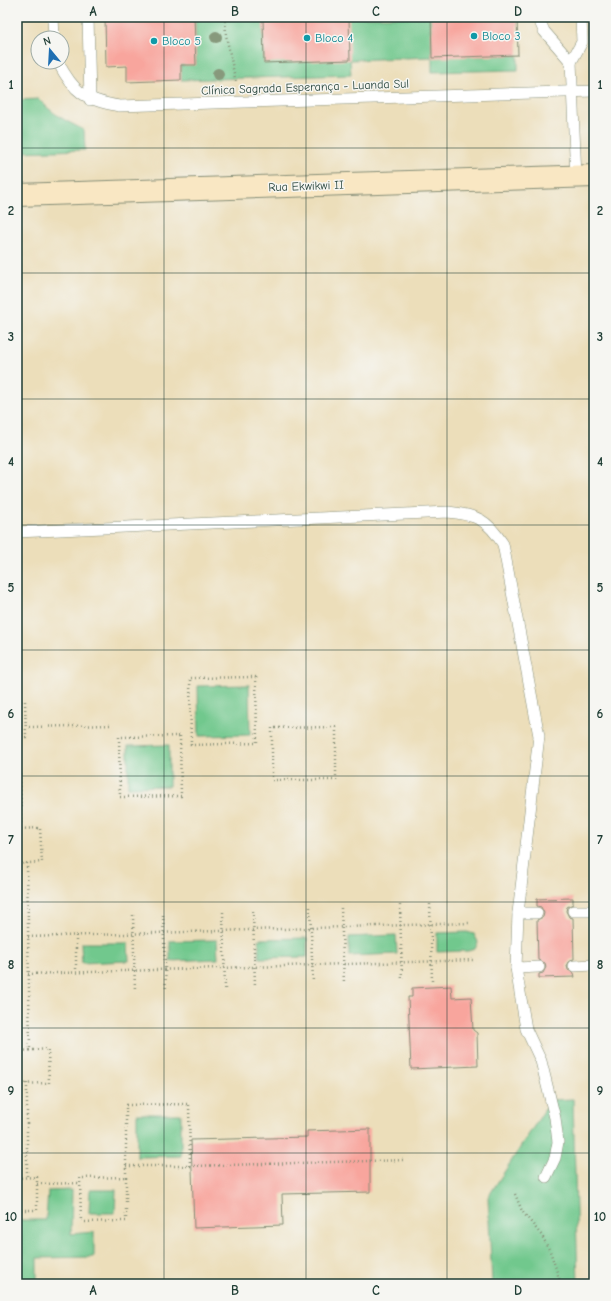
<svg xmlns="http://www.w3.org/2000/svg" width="611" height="1301" viewBox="0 0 611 1301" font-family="'Comic Neue',sans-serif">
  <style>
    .green { fill: #71c88d; stroke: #488260 }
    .building { fill: #f8a59d }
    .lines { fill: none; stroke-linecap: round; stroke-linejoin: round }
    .lane-casing { stroke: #868e77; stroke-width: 12 }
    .secondary-casing { stroke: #868e77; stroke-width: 24 }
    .path { stroke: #868e77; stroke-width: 2.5; stroke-dasharray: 1 3; stroke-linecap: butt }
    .lane { stroke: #fff; stroke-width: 11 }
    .secondary { stroke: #f9e7c3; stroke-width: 22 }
    .tree { fill: #87997c }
    .grid { fill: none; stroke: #1f3d34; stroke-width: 1; stroke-opacity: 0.55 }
    .culture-dot { fill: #0f9aa8; stroke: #f6f6f2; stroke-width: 1.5 }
    .labels { text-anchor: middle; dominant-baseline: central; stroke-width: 3; stroke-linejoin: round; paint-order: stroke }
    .culture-label { font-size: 12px; fill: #0d838f; stroke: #f6f6f2; text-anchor: start }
    .street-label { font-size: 12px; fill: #1f3d34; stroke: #f6f6f2 }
    .neatline { fill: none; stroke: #1f3d34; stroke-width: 1.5 }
    .grid-label { font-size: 13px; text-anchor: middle; font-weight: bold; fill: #1f3d34 }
  </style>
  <rect width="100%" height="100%" fill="#f6f6f2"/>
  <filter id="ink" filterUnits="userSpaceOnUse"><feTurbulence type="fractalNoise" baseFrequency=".025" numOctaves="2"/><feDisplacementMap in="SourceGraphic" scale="8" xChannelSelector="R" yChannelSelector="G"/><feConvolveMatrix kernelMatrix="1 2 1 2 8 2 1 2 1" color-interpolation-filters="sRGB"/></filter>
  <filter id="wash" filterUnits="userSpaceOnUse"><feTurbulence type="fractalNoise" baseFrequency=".012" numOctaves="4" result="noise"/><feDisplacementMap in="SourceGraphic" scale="16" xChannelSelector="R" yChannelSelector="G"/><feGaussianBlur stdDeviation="0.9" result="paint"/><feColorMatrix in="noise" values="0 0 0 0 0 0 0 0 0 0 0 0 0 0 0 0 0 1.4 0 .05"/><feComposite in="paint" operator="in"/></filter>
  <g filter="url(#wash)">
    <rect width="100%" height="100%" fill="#ecdeba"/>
    <g class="green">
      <polygon points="195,17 263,17 264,62 349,17 431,17 432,57 518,55 518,70 432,72 432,57 350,60 351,75 181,80 181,65 196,64"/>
      <path d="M39,99C52,114 66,121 84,130L85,150L17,152V130L19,129L18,100Z"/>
      <polygon points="249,685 250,735 199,736 198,686"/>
      <polygon points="169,745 169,786 128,787 128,746"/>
      <polygon points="467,932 474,934 478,942 475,949 468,951 437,952 437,933"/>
      <polygon points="396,935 397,954 349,956 349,937"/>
      <polygon points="307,938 307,957 259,958 259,939"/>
      <polygon points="217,940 218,959 170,961 170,941"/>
      <polygon points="81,943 128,943 129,961 82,963"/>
      <polygon points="573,1099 578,1284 492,1284 488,1197 551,1100"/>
      <polygon points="137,1114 181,1114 181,1156 137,1157"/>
      <polygon points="72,1190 71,1234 94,1232 94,1257 37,1258 37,1284 17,1284 17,1220 46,1220 48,1191"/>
      <polygon points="90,1190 116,1190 115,1213 89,1213"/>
    </g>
    <g id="blocks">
      <g class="building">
        <polygon points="105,17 194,17 196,65 181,65 181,80 127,82 127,66 106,67"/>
        <polygon points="263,17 349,17 350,60 264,63"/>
        <polygon points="431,17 517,17 518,55 432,58"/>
        <polygon points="573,898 573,904 567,907 566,911 569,917 573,918 574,959 570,960 567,966 568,970 574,973 575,977 539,978 539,974 543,973 546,967 545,963 538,960 537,920 543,917 544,913 541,907 537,906 537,899"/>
        <polygon points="451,986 452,998 471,997 473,1030 477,1033 478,1066 411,1069 408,997 412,997 412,988"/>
        <polygon points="370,1129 370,1192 282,1194 283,1225 194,1228 191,1140 307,1137 307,1131"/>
      </g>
    </g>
  </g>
  <g filter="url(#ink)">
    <use href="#blocks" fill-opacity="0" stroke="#868e77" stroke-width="1"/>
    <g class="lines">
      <g class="lane-casing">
        <g id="lane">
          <polyline points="53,17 54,38"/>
          <polyline points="88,17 90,100"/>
          <polyline points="538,17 544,31 571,62 582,42 581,17"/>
          <path d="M58,62C74,93 85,100 119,106L594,91"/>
          <polyline points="571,62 576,177"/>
          <path d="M17,532L448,512C477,515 487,519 503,544L539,736L518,913L516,968L526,1029L541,1061L555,1118L558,1142L555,1158L546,1177"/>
          <polyline points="573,911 594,911"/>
          <polyline points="518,913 537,913"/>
          <polyline points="574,966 594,965"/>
          <polyline points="516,968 539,967"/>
        </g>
      </g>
      <g class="secondary-casing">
        <polyline id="secondary" points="17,195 594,176"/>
      </g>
      <g class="path">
        <polyline points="225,17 226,35 236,83"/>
        <polygon points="256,677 257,743 191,745 190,678"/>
        <polyline points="17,701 25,701 26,737 17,737"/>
        <polyline points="29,727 112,725"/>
        <polygon points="336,727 336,780 272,780 272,728"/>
        <polygon points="180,736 181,796 120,797 119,737"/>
        <polyline points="19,738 21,826"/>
        <polyline points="17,829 40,828 42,862 17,864"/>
        <polyline points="27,863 30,1050"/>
        <polyline points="430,904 432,981"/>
        <polyline points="400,905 402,981"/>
        <polyline points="310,907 313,983"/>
        <polyline points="341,908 344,983"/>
        <polyline points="253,911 255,987"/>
        <polyline points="223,912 225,989"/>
        <polyline points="133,915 135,991"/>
        <polyline points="163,915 166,991"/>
        <polyline points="76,936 76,972"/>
        <polyline points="28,937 471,923"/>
        <polyline points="28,974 474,960"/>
        <polyline points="17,1051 48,1049 49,1083 17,1084"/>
        <polyline points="27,1083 27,1177"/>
        <polyline points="190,1166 405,1160"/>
        <polyline points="126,1177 126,1105 189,1104 190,1166 126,1166"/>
        <polygon points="126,1177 126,1221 81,1222 80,1178"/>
        <polyline points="17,1178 37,1177 37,1210 17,1210"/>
        <polyline points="37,1184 80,1183"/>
        <polyline points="515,1194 522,1211 542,1236 550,1251 561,1284"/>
        <polyline points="17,1228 19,1284"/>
      </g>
      <use href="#lane" class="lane"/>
      <use href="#secondary" class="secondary"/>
    </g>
    <g class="tree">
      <circle cx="216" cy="37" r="6"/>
      <circle cx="218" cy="74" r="6"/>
    </g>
  </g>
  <path class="grid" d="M164,17V1284M306,17V1284M447,17V1284M17,148H594M17,273H594M17,399H594M17,525H594M17,650H594M17,776H594M17,902H594M17,1028H594M17,1153H594"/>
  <g class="culture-dot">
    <circle cx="474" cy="36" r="4"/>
    <circle cx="307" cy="38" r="4"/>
    <circle cx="154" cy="41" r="4"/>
  </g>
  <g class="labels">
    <g class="culture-label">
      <text x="482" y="36">Bloco 3</text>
      <text x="315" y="38">Bloco 4</text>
      <text x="162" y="41">Bloco 5</text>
    </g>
    <g class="street-label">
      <text transform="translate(305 87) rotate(-2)">Clínica Sagrada Esperança - Luanda Sul</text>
      <text transform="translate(306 186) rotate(-2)">Rua Ekwikwi II</text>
    </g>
  </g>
  <rect width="611" height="1301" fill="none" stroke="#f6f6f2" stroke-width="44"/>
  <g transform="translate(50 50) rotate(342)"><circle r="19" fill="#f6f6f2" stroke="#a0aca6"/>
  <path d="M0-3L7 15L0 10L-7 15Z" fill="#1f6fb2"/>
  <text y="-6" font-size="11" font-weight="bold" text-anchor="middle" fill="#1f3d34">N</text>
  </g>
  <rect x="22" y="22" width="567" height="1257" class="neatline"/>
  <g class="grid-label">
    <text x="93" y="16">A</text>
    <text x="235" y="16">B</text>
    <text x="376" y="16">C</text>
    <text x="518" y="16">D</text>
    <text x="11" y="89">1</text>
    <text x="600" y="89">1</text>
    <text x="11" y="215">2</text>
    <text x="600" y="215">2</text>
    <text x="11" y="341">3</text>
    <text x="600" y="341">3</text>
    <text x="11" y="466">4</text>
    <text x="600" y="466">4</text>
    <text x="11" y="592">5</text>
    <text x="600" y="592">5</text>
    <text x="11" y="718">6</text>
    <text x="600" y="718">6</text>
    <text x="11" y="844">7</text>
    <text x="600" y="844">7</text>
    <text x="11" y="969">8</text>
    <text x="600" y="969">8</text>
    <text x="11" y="1095">9</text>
    <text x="600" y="1095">9</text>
    <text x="11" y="1221">10</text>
    <text x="600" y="1221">10</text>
    <text x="93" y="1295">A</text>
    <text x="235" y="1295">B</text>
    <text x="376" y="1295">C</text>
    <text x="518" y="1295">D</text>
  </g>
</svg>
